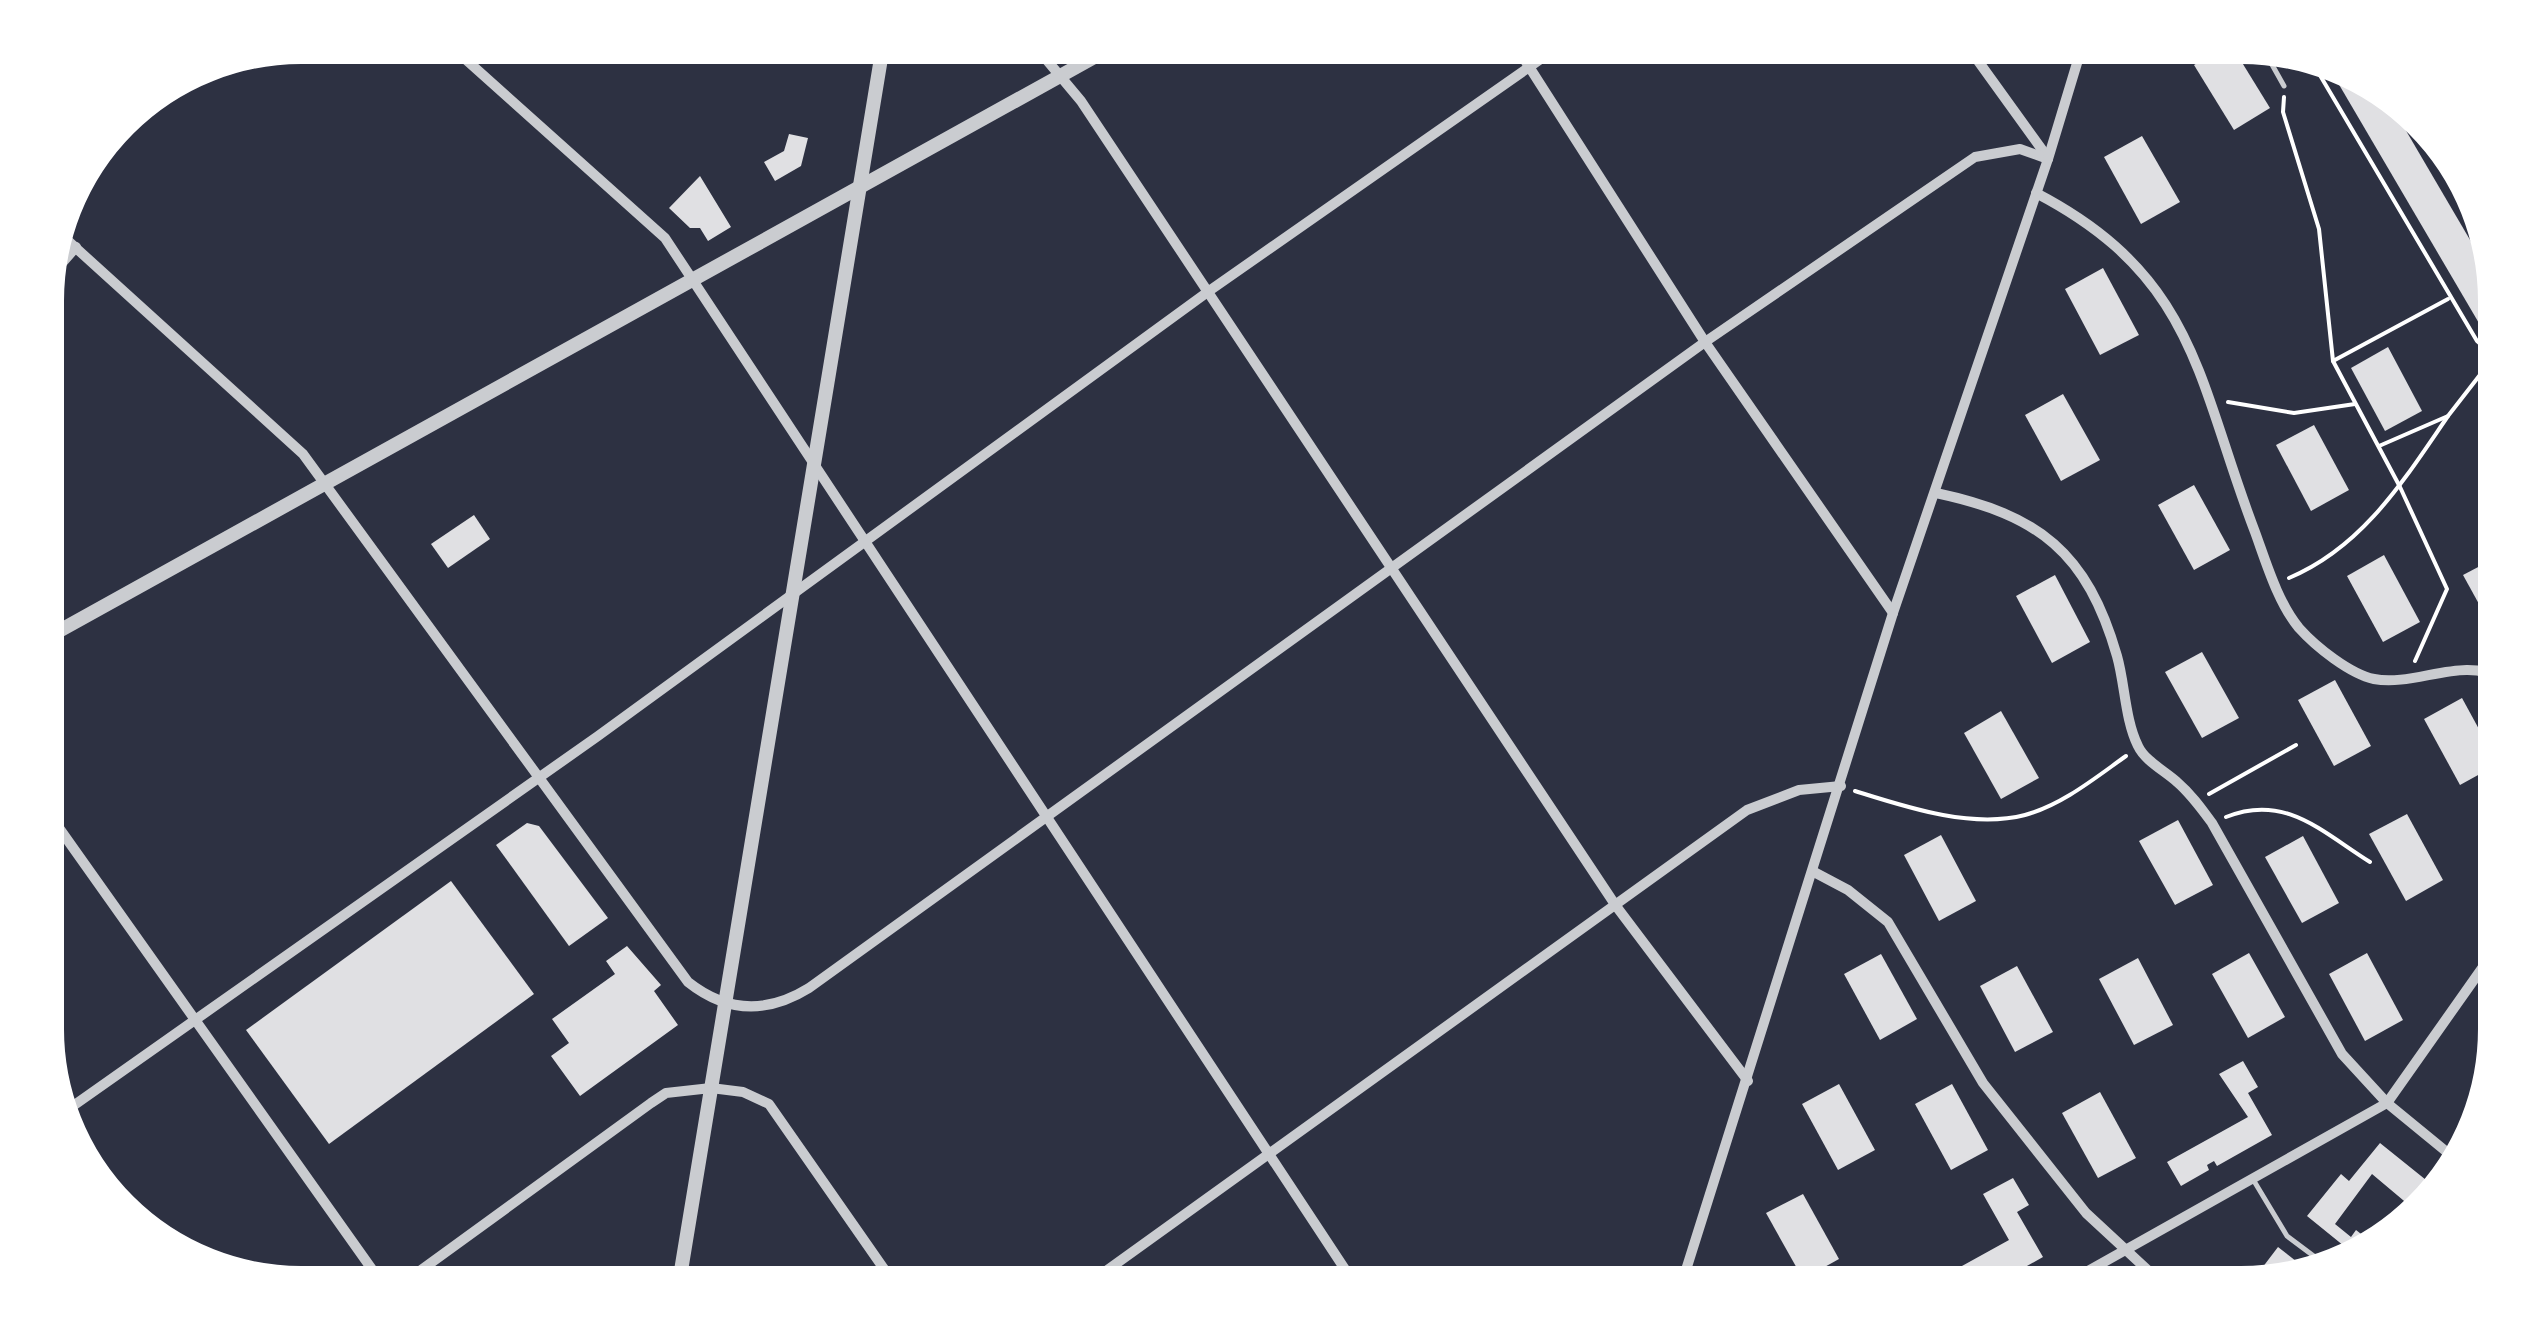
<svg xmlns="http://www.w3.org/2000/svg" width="2542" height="1329" viewBox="0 0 2542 1329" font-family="Inter,sans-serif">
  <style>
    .building { fill: #e0e0e3 }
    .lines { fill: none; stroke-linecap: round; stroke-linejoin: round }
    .path { stroke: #fff; stroke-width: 4 }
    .service { stroke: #caccd0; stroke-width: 5 }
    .minor { stroke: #caccd0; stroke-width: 10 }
    .tertiary { stroke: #caccd0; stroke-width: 14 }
    .rim { fill: none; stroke: #fff; stroke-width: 12 }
  </style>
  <rect width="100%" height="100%" fill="#2d3142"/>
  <g class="building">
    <polygon points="2230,43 2270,108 2234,130 2194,65"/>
    <polygon points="2324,59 2357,67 2381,88 2500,291 2500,320 2483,330"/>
    <polygon points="789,134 808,138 801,166 775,181 764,162 784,151"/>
    <polygon points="2142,136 2180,202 2141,224 2104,157"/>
    <polygon points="700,176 731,227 708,241 700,228 690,228 669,208"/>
    <polygon points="2103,268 2139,335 2100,355 2065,289"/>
    <polygon points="2388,347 2422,411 2385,431 2351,368"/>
    <polygon points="2063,394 2100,460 2061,481 2025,415"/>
    <polygon points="2500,406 2500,439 2486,414"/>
    <polygon points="2314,425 2349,490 2311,511 2276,445"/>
    <polygon points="2194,485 2230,550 2194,570 2158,505"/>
    <polygon points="474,515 490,539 448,568 431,544"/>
    <polygon points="2384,555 2420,622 2383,642 2347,576"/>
    <polygon points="2501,555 2501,644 2463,575"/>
    <polygon points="2055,575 2090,642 2052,663 2016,596"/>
    <polygon points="2202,652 2239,718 2202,738 2165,672"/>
    <polygon points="2335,680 2371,746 2334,766 2298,700"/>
    <polygon points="2462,698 2498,764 2460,785 2424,719"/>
    <polygon points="2001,711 2039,778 2001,799 1964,733"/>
    <polygon points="2407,814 2443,880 2406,901 2369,834"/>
    <polygon points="2178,820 2213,885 2175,905 2139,841"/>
    <polygon points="527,823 539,826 608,918 569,946 496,845"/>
    <polygon points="1941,835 1976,901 1939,921 1904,855"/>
    <polygon points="2303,836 2339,903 2302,923 2265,857"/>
    <polygon points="451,881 534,994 329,1144 246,1030"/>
    <polygon points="627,946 661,985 654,991 678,1025 580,1096 551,1056 569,1043 552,1019 615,974 606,961"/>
    <polygon points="2249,953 2285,1017 2248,1038 2212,974"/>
    <polygon points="2367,953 2403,1020 2365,1041 2329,974"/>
    <polygon points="1881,954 1917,1019 1880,1040 1844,974"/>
    <polygon points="2138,958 2173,1025 2134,1045 2099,979"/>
    <polygon points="2017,966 2053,1032 2015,1052 1980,986"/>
    <polygon points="2243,1061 2258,1087 2248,1093 2272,1135 2217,1166 2214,1161 2207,1165 2209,1170 2181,1186 2167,1162 2248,1117 2219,1074"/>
    <polygon points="1839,1084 1875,1150 1838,1170 1802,1104"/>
    <polygon points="1952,1084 1988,1150 1951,1170 1915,1104"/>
    <polygon points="2100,1092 2136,1158 2098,1178 2062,1113"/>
    <polygon points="2380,1143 2436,1188 2416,1211 2372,1174 2335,1224 2351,1237 2356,1230 2379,1248 2343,1260 2337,1255 2344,1246 2307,1216 2341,1174 2349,1181"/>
    <polygon points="2013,1178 2029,1205 2017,1212 2043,1257 1986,1289 1937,1289 1933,1282 2009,1240 1983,1194"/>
    <polygon points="1803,1194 1839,1259 1803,1279 1766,1213"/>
    <polygon points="2278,1247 2301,1265 2291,1277 2259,1288 2267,1278 2259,1272"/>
  </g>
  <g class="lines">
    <g class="path">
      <polyline points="2308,55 2477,341 2486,349 2500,351"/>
      <polyline points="2284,97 2283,112 2319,229 2333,361 2400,487 2447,589 2415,661"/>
      <polyline points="2333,361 2448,299"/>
      <polyline points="2228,402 2294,413 2355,404"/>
      <polyline points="2379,446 2448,416 2497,353"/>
      <path d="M2289,578C2363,547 2404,480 2448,416"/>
      <path d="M1855,791C1906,807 1971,829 2025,815C2062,805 2095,778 2126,756"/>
      <polyline points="2209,794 2296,745"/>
      <path d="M2226,817C2285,793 2322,832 2370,862"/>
    </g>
    <g class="service">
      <polyline points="2261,45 2284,86"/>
      <polyline points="2254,1181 2287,1236 2319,1260 2321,1267"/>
    </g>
    <g class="minor">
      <polyline points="444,40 665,238 1358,1289"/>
      <polyline points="1030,40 1081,101 1616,906 1748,1081"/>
      <polyline points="1512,40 1705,342 1893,613"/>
      <polyline points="1963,40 2048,158"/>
      <path d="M2036,193C2197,277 2197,381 2255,532C2266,562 2278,603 2299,628C2316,647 2350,674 2374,679C2415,687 2465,655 2501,679"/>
      <path d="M55,229L303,454L688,982C727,1013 767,1014 809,988L1705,342L1975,157L2020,149L2048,159"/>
      <polyline points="41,287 76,247"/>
      <path d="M1936,493C2039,515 2087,552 2117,656C2125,684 2125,720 2138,746C2145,761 2165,771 2177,782C2191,794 2201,808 2212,823L2342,1054L2387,1103L2459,1162"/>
      <polyline points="42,804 386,1289"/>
      <polyline points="1814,872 1848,890 1888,922 1983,1083 2086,1213 2167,1288"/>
      <polyline points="63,1113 598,736 1209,291 1568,40"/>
      <polyline points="395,1289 651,1103 666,1093 711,1088 743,1092 769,1104 898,1289"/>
      <polyline points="1081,1289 1747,810 1799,790 1841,786"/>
      <polyline points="1680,1289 1893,613 2048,159 2084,40"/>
      <polyline points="2056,1289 2387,1103 2502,940"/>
    </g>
    <g class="tertiary">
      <polyline points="41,641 1125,40"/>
      <polyline points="678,1289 884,40"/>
    </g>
  </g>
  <path d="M0 0H2542V1329H0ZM301 58H2241A243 243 0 0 1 2484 301V1029A243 243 0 0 1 2241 1272H301A243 243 0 0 1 58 1029V301A243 243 0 0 1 301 58Z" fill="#fff" fill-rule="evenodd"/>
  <path class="rim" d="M301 58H2241A243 243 0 0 1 2484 301V1029A243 243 0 0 1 2241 1272H301A243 243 0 0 1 58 1029V301A243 243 0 0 1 301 58Z"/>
</svg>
